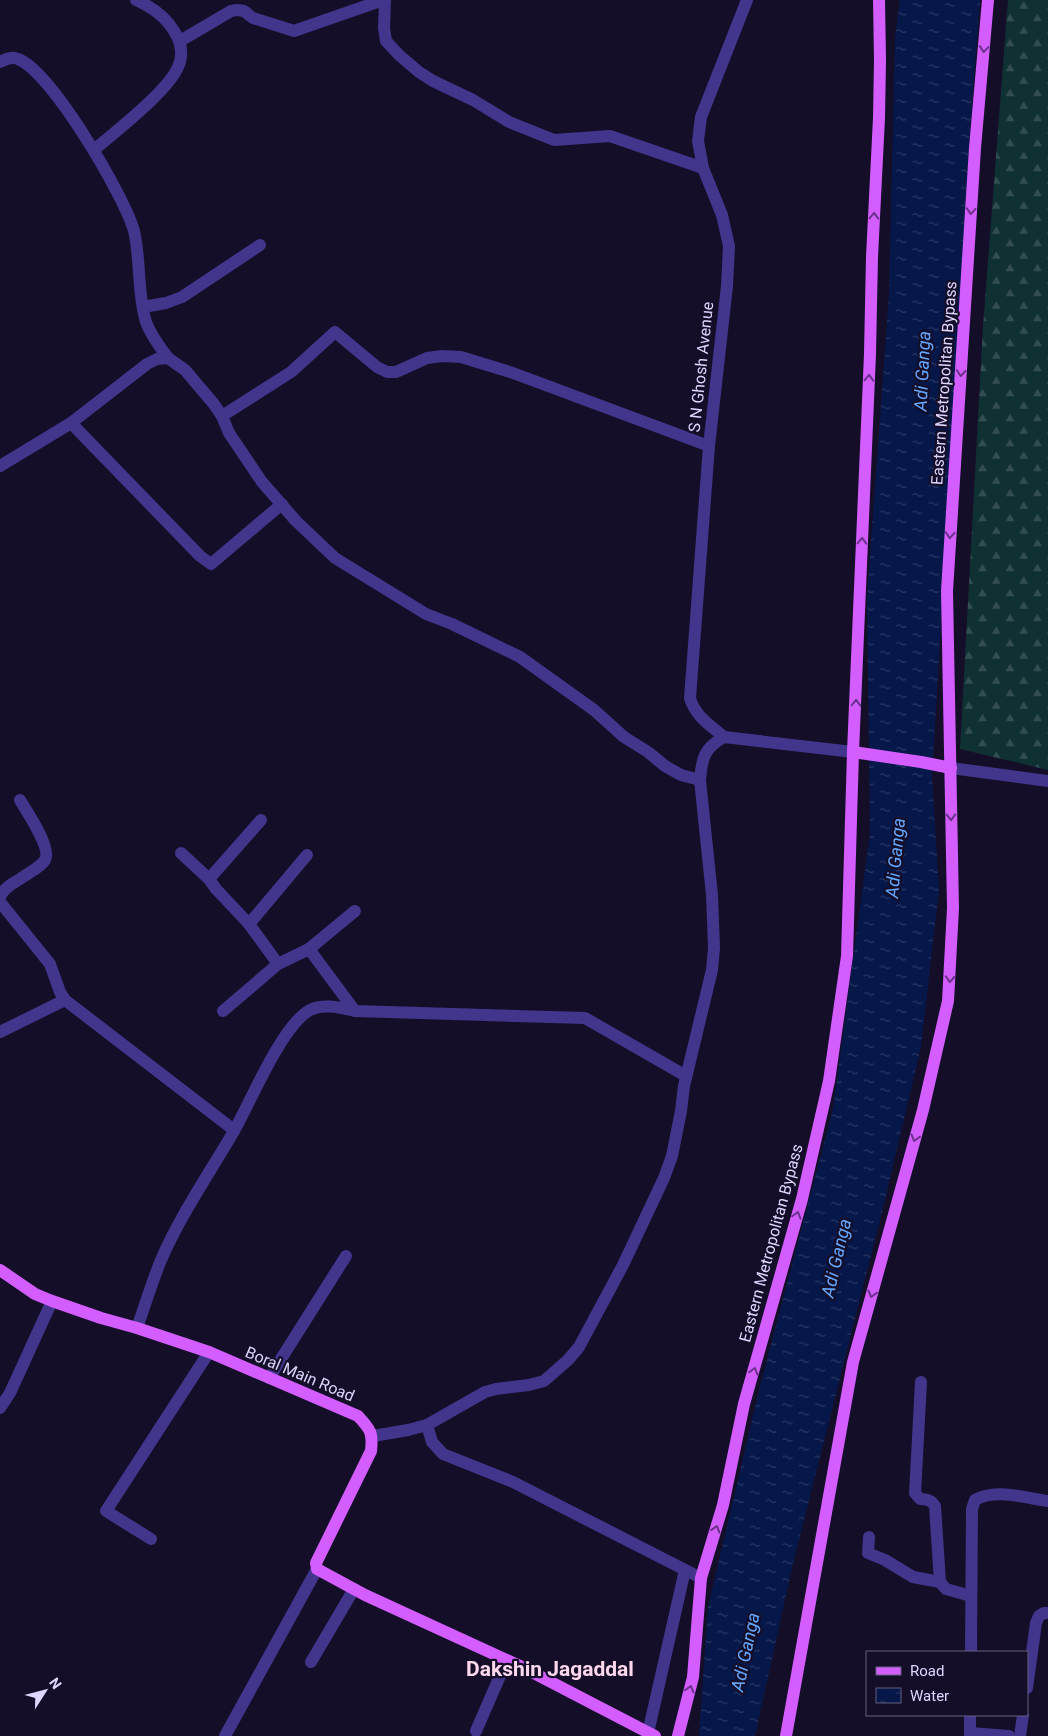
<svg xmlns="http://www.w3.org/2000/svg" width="1048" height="1736" viewBox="0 0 1048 1736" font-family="Roboto,sans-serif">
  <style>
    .forest { fill: url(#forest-firs) }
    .water { fill: url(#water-ripples) }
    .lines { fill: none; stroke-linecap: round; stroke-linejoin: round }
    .minor { stroke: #41358c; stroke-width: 12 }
    .major { stroke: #d35dff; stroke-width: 12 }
    .oneway { stroke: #6a3289 }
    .labels { text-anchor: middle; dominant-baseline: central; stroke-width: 4.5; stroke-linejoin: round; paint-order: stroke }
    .street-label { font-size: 16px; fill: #dfd6ff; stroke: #150e29 }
    .water-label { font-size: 18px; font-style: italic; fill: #64a7ff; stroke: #150e29 }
    .district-label { font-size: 21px; font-weight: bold; fill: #ffd8ed; stroke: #150e29 }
  </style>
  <defs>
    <pattern id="forest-firs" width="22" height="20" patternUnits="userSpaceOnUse" patternTransform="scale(1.25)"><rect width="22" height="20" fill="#103134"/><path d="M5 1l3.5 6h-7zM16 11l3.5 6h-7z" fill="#324e52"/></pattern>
    <pattern id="water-ripples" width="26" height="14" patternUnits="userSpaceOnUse" patternTransform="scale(1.25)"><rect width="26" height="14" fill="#06184a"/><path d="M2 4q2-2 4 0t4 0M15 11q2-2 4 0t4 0" fill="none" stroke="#2a3965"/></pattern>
  </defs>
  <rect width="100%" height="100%" fill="#150e29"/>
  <polygon class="forest" points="1008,0 1048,0 1048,770 960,749 983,327"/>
  <polygon class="water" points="900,0 980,0 969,144 932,777 939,890 921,1047 883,1208 792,1568 755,1736 699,1736 708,1607 759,1390 833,1109 870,833 867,597 889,295 895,37"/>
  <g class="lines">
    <g class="minor">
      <polyline points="385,0 384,28 386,41 399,55 419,72 433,81 473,100 509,122 554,140 610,136 703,168"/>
      <polyline points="180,41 231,11 237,10 244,11 253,18 294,31 383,0"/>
      <path d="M0,62C6,59 12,56 18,59C51,71 125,197 134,231C141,261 137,293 146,322C151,336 160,347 168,358"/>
      <path d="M94,150C116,131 168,91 178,67C184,54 181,42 174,31C165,16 152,7 136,0"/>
      <polyline points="143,307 166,303 182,297 260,245"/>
      <polyline points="222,416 291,372 335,332 377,367 387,372 396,372 427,358 442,356 461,357 513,373 709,446"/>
      <polyline points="71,423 200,556 211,564 282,504"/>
      <polyline points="0,466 71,423 147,364 157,359 168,358 185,370 213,403 222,416 229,433 262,482 296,521 335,558 426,614 452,624 520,657 594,710 624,737 648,752 665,766 681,775 700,780"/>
      <path d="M724,737C710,725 695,716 690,698L709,446L727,286L729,246L722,215L703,168L698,141L701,117L747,0"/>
      <polyline points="951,768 1048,781"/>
      <polyline points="261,820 209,879 216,889 249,924 278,964"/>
      <polyline points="181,853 209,879"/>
      <path d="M0,897C4,888 12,884 20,879C28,873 40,868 45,860C52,848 27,812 20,800"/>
      <polyline points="0,902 50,964 60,992 65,1000 234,1130"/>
      <polyline points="249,924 307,855"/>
      <polyline points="309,949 355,911"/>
      <polyline points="223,1011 278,964 309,949 355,1011"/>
      <polyline points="0,1032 65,1000"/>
      <path d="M137,1328C145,1305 152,1282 161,1260C181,1214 209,1174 234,1131C251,1101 282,1025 310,1010C324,1003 341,1008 355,1011L585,1018L686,1076"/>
      <polyline points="269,1378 346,1256"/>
      <path d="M921,1382L915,1493L920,1499C927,1499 931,1500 935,1506L940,1582L946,1589L971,1596"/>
      <polyline points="0,1408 10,1393 52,1301"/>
      <polyline points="427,1425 432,1442 443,1454 513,1482 701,1578"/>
      <path d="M373,1436L408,1430L427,1425L485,1392L496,1389L529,1385L544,1381L568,1360L579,1347L623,1265L664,1178L672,1156L681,1111L684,1086L712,970L714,948L712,895L700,780C702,758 704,748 724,737L853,752"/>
      <polyline points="869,1537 868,1553 885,1560 913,1577 940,1582"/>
      <polyline points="151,1539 106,1511 209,1352"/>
      <path d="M971,1652L972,1509L975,1500C995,1488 1025,1498 1048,1501"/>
      <polyline points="311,1662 354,1589"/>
      <polyline points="1027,1688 1036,1623 1039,1616 1044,1613 1048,1613"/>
      <polyline points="476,1731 507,1660"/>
      <polyline points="648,1733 685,1570"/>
      <polyline points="970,1733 1009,1736"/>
      <polyline points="225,1736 317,1569"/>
      <polyline points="970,1736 970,1715"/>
      <polyline points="1020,1736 1023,1715"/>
    </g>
    <g class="major">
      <polyline points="853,752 921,762 951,768"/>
      <path d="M0,1270L35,1294L52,1301L101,1318L137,1328L209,1352L358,1416C371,1430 373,1433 371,1451L316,1563L317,1569L365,1595L522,1667L655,1736"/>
      <polyline points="678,1736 693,1677 701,1578 723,1505 744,1404 802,1199 829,1081 847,956 853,752 870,354 872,257 879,118 880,60 879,0"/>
      <polyline points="786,1736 853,1362 923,1110 948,1001 953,908 947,591 975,148 988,0"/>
    </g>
  </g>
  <defs><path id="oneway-chevron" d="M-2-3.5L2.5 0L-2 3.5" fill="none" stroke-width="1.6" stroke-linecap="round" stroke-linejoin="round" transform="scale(1.25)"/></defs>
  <g class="oneway">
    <use href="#oneway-chevron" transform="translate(984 49) rotate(95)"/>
    <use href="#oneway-chevron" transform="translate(971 211) rotate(94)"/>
    <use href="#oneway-chevron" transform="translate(874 216) rotate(-88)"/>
    <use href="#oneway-chevron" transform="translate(961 373) rotate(94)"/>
    <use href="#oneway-chevron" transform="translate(869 378) rotate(-88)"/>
    <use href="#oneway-chevron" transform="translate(950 535) rotate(94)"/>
    <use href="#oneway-chevron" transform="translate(862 541) rotate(-88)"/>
    <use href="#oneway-chevron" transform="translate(856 703) rotate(-88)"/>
    <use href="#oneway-chevron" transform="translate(951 817) rotate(89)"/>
    <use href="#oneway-chevron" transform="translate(950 979) rotate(93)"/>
    <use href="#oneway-chevron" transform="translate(915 1138) rotate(105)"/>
    <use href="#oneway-chevron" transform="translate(797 1215) rotate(-74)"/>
    <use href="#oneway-chevron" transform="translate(872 1294) rotate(105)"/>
    <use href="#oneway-chevron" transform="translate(754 1371) rotate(-74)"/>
    <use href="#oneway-chevron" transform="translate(716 1529) rotate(-73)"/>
    <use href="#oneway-chevron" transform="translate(690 1689) rotate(-75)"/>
  </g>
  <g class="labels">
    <g class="street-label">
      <text transform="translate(701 367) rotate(-84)">S N Ghosh Avenue</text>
      <text transform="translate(944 383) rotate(-86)">Eastern Metropolitan Bypass</text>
      <text transform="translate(771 1243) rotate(-75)">Eastern Metropolitan Bypass</text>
      <text transform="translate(300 1374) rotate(23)">Boral Main Road</text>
    </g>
    <g class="water-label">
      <text transform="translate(922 371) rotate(-87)">Adi Ganga</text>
      <text transform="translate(895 858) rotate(-85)">Adi Ganga</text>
      <text transform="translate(836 1258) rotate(-77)">Adi Ganga</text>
      <text transform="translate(745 1652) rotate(-78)">Adi Ganga</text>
    </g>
    <g class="district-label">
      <text x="550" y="1669">Dakshin Jagaddal</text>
    </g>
  </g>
  <rect x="866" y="1651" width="162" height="65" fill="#150e29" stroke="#665e7f"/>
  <rect x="876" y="1667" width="25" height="8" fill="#d35dff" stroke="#665e7f"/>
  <text x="910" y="1676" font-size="15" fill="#dfd6ff">Road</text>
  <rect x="876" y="1688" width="25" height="15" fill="url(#water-ripples)" stroke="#665e7f"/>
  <text x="910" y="1701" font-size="15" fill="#dfd6ff">Water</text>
  <g transform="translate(45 1691) rotate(54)" stroke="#150e29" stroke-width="4" paint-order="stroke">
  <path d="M0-4L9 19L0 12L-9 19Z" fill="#dfd6ff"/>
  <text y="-8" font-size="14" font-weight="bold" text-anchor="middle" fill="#dfd6ff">N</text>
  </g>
</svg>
